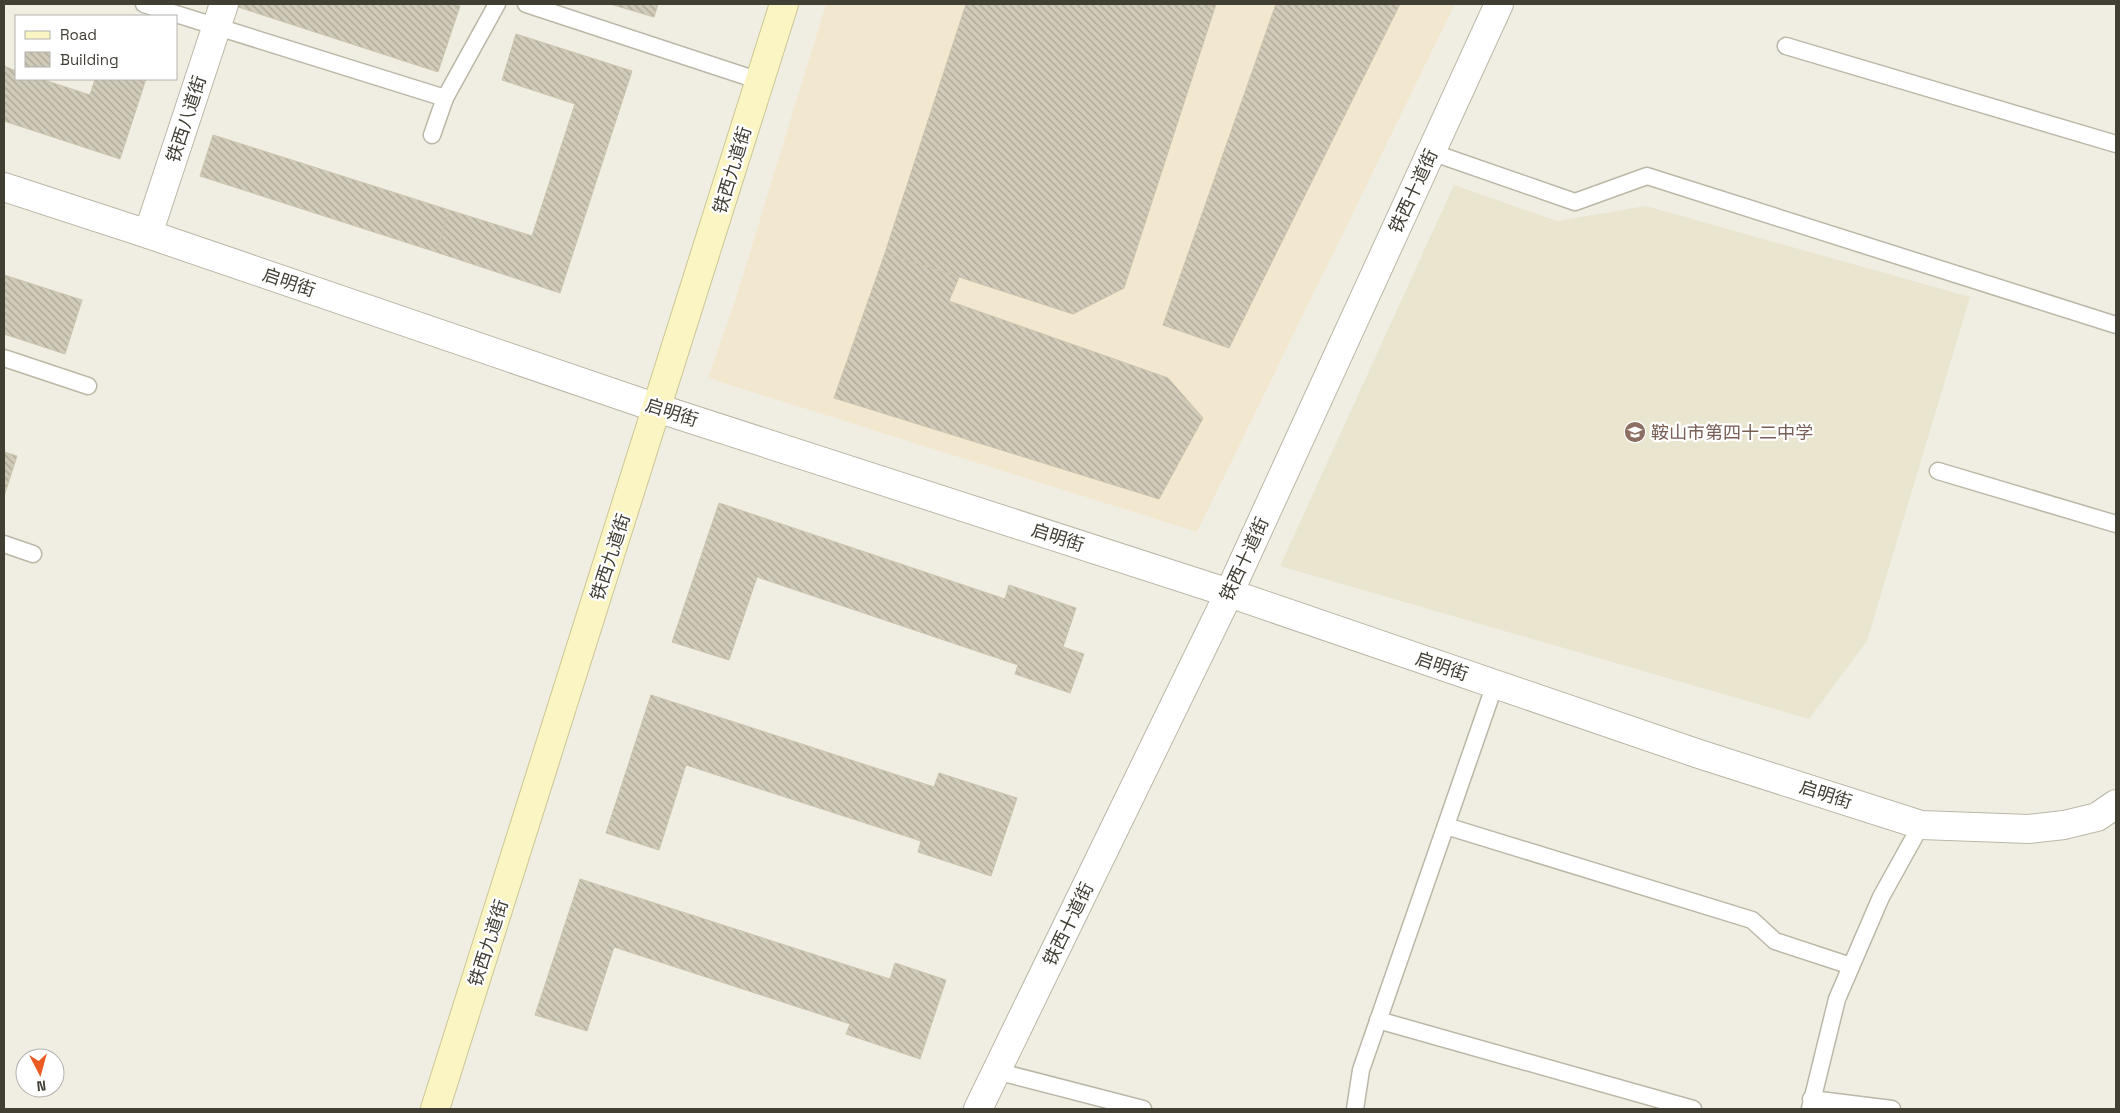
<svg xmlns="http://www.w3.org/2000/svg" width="2120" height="1113" viewBox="0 0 2120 1113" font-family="'Space Grotesk','Noto Sans SC',sans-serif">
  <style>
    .commercial { fill: #f2e8cf }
    .education { fill: #e9e5ce }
    .building { fill: url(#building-back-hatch); stroke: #cbc4ad }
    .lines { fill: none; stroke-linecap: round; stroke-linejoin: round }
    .lane-casing { stroke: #bbb7a7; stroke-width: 19 }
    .street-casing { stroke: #bbb7a7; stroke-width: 30 }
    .secondary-casing { stroke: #cdc696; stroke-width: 30 }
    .lane { stroke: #fff; stroke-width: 16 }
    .street { stroke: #fff; stroke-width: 28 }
    .secondary { stroke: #faf5c3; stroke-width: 28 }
    .labels { text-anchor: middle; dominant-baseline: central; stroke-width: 4.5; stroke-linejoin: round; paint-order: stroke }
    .street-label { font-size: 18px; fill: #413e34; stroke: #fff }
    .education-label { font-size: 18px; fill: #785e54; stroke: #fff; text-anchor: start }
  </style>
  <defs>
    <pattern id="building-back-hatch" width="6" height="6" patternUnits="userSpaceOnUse" patternTransform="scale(1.25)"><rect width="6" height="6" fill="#d1cbb9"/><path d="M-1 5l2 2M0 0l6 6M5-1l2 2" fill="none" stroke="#aba697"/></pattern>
  </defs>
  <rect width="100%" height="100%" fill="#f0eee3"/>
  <polygon class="commercial" points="826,4 1455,4 1197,532 708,378 736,298"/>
  <polygon class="education" points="1454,185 1557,221 1646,206 1970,297 1867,641 1809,719 1280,566"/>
  <g class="building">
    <polygon points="239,4 452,4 460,6 438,72 238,7"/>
    <polygon points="610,4 658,4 654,17"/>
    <polygon points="966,4 1216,4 1124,288 1073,314 885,253"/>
    <polygon points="1276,4 1400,4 1229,348 1163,325"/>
    <polygon points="516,34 632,71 560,293 436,252 449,210 532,236 575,104 502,80"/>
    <polygon points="4,66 16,71 16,79 41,79 90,95 95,79 146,79 120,159 4,121"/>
    <polygon points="213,135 449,210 436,252 200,176"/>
    <polygon points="885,253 959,277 949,301 1168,378 1203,418 1159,499 834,398"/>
    <polygon points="4,275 82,300 65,354 4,334"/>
    <polygon points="4,452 17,456 4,496"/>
    <polygon points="719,503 1005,599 1009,585 1076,608 1063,647 1084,654 1070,693 1015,674 1018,665 757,577 729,660 672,642"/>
    <polygon points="651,695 934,787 939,773 1017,798 991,876 918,852 921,841 686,765 659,850 606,833"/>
    <polygon points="580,879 890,979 895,963 946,980 920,1059 846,1034 850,1024 614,947 587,1031 535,1015"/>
  </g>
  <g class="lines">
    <g class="lane-casing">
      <g id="lane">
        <polyline points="144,4 445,98 432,135"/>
        <polyline points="526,4 760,81"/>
        <polyline points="1786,46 2116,144"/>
        <polyline points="445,98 497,4"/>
        <polyline points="1431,152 1575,202 1647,176 2116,325"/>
        <polyline points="4,358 88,386"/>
        <polyline points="1938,471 2116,524"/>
        <polyline points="4,544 33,554"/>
        <polyline points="1446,826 1752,920 1775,941 1851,966"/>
        <polyline points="1378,1020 1693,1109"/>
        <polyline points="996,1071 1143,1109"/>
        <polyline points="1811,1099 1892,1109"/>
        <polyline points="1355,1109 1361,1070 1495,684"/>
        <polyline points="1810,1109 1837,999 1881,897 1921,825"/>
      </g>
    </g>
    <g class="street-casing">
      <g id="street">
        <polyline points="4,187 148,234 657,408 1229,593 1699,754 1921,825 2029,829 2064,825 2097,817 2116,804"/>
        <polyline points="148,234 224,4"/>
        <polyline points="978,1109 1229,593 1499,4"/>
      </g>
    </g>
    <g class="secondary-casing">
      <polyline id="secondary" points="435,1109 784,4"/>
    </g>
    <use href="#lane" class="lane"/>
    <use href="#street" class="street"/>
    <use href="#secondary" class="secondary"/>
  </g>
  <defs>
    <g id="school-disc" transform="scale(1.125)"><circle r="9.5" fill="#8d6e63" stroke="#fff"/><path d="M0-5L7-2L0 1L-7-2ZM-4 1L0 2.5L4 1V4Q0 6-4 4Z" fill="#fff"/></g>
  </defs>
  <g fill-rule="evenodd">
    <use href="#school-disc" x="1635" y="432"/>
  </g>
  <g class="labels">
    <g class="street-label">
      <text transform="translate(186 119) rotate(-72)">铁西八道街</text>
      <text transform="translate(732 170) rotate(-73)">铁西九道街</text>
      <text transform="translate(1413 191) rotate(-65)">铁西十道街</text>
      <text transform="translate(289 282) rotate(19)">启明街</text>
      <text transform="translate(672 412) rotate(18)">启明街</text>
      <text transform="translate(1058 537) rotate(18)">启明街</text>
      <text transform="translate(610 557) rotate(-72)">铁西九道街</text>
      <text transform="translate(1244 559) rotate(-65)">铁西十道街</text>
      <text transform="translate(1442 666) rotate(19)">启明街</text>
      <text transform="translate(1826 794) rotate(18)">启明街</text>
      <text transform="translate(1068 924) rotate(-64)">铁西十道街</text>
      <text transform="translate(488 943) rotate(-72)">铁西九道街</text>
    </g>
    <g class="education-label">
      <text x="1651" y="432">鞍山市第四十二中学</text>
    </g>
  </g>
  <rect width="2120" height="1113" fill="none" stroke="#413e34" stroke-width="10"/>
  <rect x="15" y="15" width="162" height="65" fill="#ffffff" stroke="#b3b2ae"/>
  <rect x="25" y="31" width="25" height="8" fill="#faf5c3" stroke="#b3b2ae"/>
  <text x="60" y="40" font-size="15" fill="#413e34">Road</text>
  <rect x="25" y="52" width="25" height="15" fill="url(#building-back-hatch)" stroke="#b3b2ae"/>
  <text x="60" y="65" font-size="15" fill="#413e34">Building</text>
  <g transform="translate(40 1073) rotate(174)"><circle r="24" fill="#ffffff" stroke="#b3b2ae"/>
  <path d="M0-4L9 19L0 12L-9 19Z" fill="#eb5a20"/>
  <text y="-8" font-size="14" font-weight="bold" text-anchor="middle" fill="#413e34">N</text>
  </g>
</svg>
